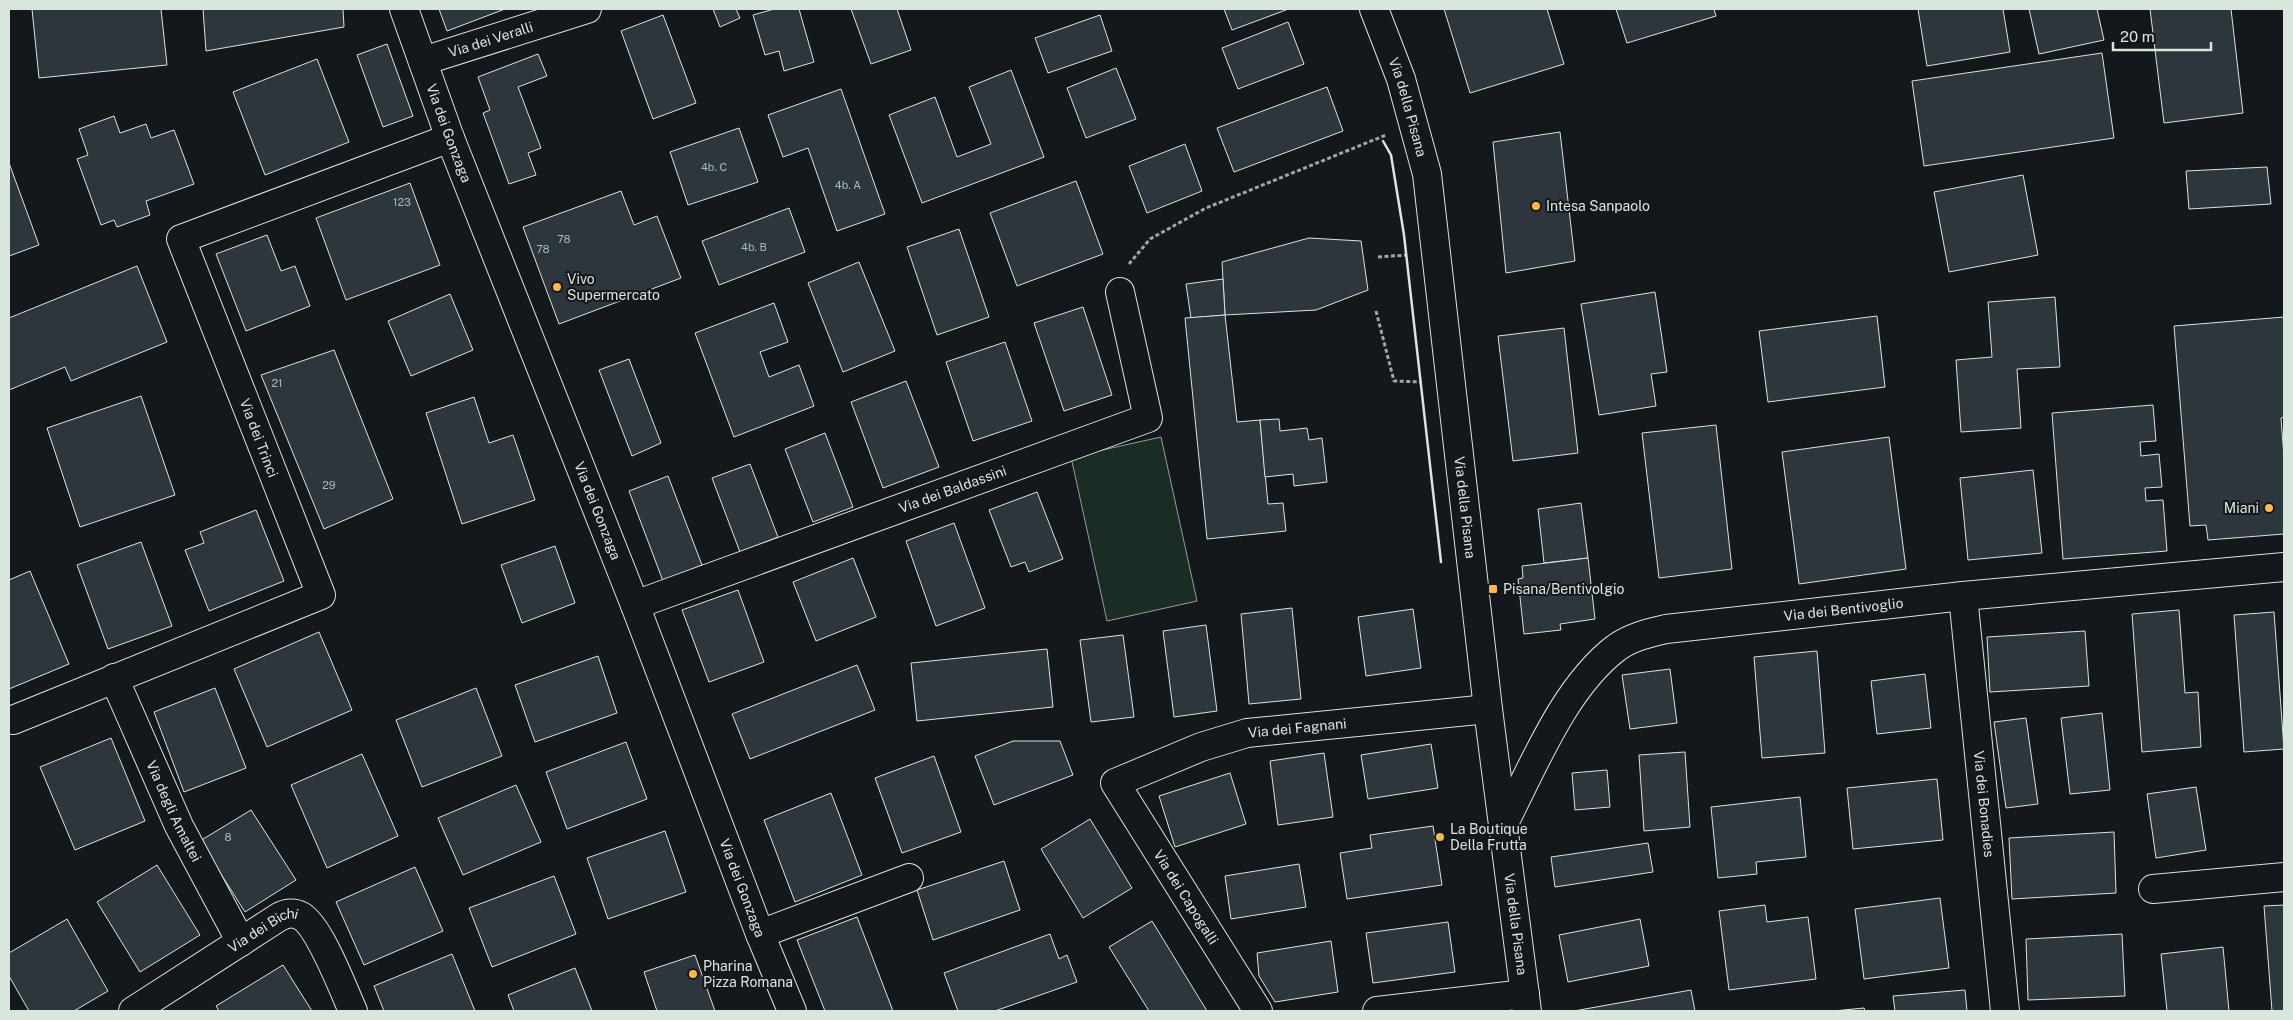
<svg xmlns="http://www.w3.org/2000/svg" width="2293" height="1020" viewBox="0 0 2293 1020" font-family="'Public Sans',sans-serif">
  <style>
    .green { fill: #1a2d24; stroke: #939e99 }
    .building { fill: #2c363c; stroke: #d8e6dc }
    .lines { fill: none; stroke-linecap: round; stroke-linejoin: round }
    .minor-casing { stroke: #d8e6dc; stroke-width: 30 }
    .major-casing { stroke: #d8e6dc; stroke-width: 30 }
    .path { stroke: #9da8a2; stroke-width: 3; stroke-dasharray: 4 2.5; stroke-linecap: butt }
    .minor { stroke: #14181c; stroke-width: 28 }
    .major { stroke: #14181c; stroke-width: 28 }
    .wall { stroke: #d8e6dc; stroke-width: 2.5 }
    .poi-dot { fill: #ffb74d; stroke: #14181c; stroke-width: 2 }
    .labels { text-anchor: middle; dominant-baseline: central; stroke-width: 4; stroke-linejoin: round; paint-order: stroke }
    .number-label { font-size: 11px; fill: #adbab4 }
    .street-label { font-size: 14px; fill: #d8e6dc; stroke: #14181c }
    .poi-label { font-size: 14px; fill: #d8e6dc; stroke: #14181c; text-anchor: start }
  </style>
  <rect width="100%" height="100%" fill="#14181c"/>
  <polygon class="green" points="1161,437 1197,601 1107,621 1071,457"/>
  <g class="building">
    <polygon points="32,9 161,9 167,65 39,78"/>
    <polygon points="203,9 343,9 344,27 206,51"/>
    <polygon points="439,9 505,9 447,31"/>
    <polygon points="713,9 736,9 740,18 720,27"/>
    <polygon points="774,9 799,9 814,62 784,71 779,51 765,55 753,15"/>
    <polygon points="851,9 897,9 911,50 871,64"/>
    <polygon points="1224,9 1285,9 1286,10 1232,30"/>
    <polygon points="1444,9 1547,9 1564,64 1470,93"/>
    <polygon points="1616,9 1714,9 1716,16 1627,43"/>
    <polygon points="1918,9 2003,9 2010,52 1927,66"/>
    <polygon points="2029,9 2097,9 2104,40 2039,54"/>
    <polygon points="2150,9 2231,9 2243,113 2164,123"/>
    <polygon points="663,15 696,103 653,119 621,31"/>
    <polygon points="1100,15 1112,51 1048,73 1035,38"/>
    <polygon points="1288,22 1304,64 1238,89 1222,48"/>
    <polygon points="387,44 413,116 383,127 357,55"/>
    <polygon points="2102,53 2114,138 1924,166 1912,81"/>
    <polygon points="538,54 547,76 518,87 541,148 528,153 536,175 509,184 483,113 490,110 478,77"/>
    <polygon points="317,59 349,142 265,175 233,92"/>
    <polygon points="1116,68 1136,119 1086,138 1067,88"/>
    <polygon points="1011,70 1044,157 922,203 889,115 935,97 957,157 991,144 969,87"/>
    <polygon points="1327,87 1343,131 1234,172 1217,128"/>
    <polygon points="841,89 885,214 837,231 808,148 783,157 768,115"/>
    <polygon points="114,116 120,133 146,124 151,138 174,130 194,184 146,201 150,215 117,227 114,220 101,225 77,159 88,155 79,129"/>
    <polygon points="739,128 758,182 688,205 670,152"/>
    <polygon points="1560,132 1575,261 1506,273 1493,142"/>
    <polygon points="1185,144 1202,191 1147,213 1129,166"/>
    <polygon points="9,163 39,245 9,256"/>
    <polygon points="2267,167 2271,204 2189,209 2186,171"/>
    <polygon points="2023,175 2038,255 1949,272 1934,192"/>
    <polygon points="1076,181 1103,254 1017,286 990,213"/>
    <polygon points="410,183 440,265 346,300 316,218"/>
    <polygon points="621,191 634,225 657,216 681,278 559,324 523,227"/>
    <polygon points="789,208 805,252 719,285 702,241"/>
    <polygon points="959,229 989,317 937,335 907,247"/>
    <polygon points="267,235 281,271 295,266 310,306 246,331 216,254"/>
    <polygon points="1309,238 1361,241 1368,290 1316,310 1225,315 1222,262"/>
    <polygon points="859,262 895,351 843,372 808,283"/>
    <polygon points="137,266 167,342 71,381 65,367 9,390 9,318"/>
    <polygon points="1223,279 1225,315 1191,318 1186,284"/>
    <polygon points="1655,292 1667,372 1651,374 1656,406 1599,415 1581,304"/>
    <polygon points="450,294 473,350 411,376 388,321"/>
    <polygon points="2055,297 2060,367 2017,369 2021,428 1961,432 1956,360 1992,357 1988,302"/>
    <polygon points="774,303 788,342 760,352 769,377 799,365 814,406 734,437 695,333"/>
    <polygon points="1083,307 1112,395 1064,411 1034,323"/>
    <polygon points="1225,315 1237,422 1260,420 1268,504 1283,503 1286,531 1207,539 1185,318"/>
    <polygon points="1877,316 1885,387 1768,402 1759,331"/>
    <polygon points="2284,317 2284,417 2281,418 2284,457 2284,534 2208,540 2206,525 2190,526 2174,326"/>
    <polygon points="1564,328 1578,453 1513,461 1498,336"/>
    <polygon points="1005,342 1032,421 973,441 946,362"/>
    <polygon points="334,350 393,499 324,529 261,375"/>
    <polygon points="629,359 661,443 632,456 599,370"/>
    <polygon points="906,381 939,467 883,488 851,402"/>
    <polygon points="141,396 175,495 80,527 47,428"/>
    <polygon points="474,397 489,443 513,435 535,500 462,524 426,413"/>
    <polygon points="2153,405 2156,441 2140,442 2141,456 2159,454 2162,487 2145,488 2146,501 2163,500 2167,551 2063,559 2052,413"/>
    <polygon points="1279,419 1280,431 1307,428 1309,440 1322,438 1327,482 1294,486 1293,474 1265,477 1260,420"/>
    <polygon points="1716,425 1732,569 1659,578 1642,433"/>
    <polygon points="825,433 853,507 813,522 785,449"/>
    <polygon points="1889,437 1906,569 1799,584 1782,452"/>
    <polygon points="750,464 778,537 740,552 712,478"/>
    <polygon points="2033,470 2042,553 1968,560 1960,478"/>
    <polygon points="668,476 702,565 663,581 629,491"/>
    <polygon points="1037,492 1063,559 1029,572 1025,562 1011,567 989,510"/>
    <polygon points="1581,503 1588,558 1544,563 1538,509"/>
    <polygon points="256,510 284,581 209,611 185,550 204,543 200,532"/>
    <polygon points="954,523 985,608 936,626 906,541"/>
    <polygon points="141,542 172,626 108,649 77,565"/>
    <polygon points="555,546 575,603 522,623 501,565"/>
    <polygon points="853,558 876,617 816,641 793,582"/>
    <polygon points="1588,558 1595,619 1560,624 1561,630 1524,634 1518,579 1523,578 1522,566"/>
    <polygon points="30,571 69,664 9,689 9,580"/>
    <polygon points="738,590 764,662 709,682 682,610"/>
    <polygon points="1292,608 1301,699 1249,704 1241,614"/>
    <polygon points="1413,609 1421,668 1366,676 1358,617"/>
    <polygon points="2179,610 2185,693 2198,692 2201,747 2142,752 2132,614"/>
    <polygon points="2274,612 2284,749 2244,752 2234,615"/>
    <polygon points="1206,625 1217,711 1174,717 1163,631"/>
    <polygon points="2085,631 2089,686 1990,692 1987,637"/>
    <polygon points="319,632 352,710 267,747 234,669"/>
    <polygon points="1123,635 1134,717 1091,722 1080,640"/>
    <polygon points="1047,649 1053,707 917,721 911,663"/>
    <polygon points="1817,651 1825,753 1762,758 1754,657"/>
    <polygon points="598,656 617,713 535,742 515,685"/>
    <polygon points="857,665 875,710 750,759 732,714"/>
    <polygon points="1670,669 1677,723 1630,729 1622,675"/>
    <polygon points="1925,674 1931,728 1877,734 1871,681"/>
    <polygon points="215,688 246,768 184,792 154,712"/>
    <polygon points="476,688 502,756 422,787 396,720"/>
    <polygon points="2102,713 2110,790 2070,794 2061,718"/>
    <polygon points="2026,718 2038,804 2006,808 1994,722"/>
    <polygon points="111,738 145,821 75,850 40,767"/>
    <polygon points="1013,741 1060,741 1073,775 994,805 975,756"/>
    <polygon points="626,742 647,799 567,829 546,772"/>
    <polygon points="1431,744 1438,788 1368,799 1361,755"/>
    <polygon points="1685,752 1690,827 1644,831 1639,755"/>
    <polygon points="1324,753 1333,817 1278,825 1270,761"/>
    <polygon points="362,754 398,836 327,868 291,785"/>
    <polygon points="934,756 961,832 902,853 875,778"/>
    <polygon points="1607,770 1610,807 1575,810 1572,773"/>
    <polygon points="1230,773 1246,824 1175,847 1159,796"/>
    <polygon points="1937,779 1943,840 1853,849 1847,788"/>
    <polygon points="516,785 541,842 463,875 438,818"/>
    <polygon points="2196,787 2206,850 2156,858 2147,794"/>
    <polygon points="831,793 862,875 795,902 764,820"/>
    <polygon points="1800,797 1806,857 1756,862 1757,874 1718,878 1711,807"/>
    <polygon points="251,810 296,880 245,912 200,841"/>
    <polygon points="1090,819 1132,888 1083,918 1041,849"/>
    <polygon points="1433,826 1442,885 1347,899 1340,853 1372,848 1370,835"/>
    <polygon points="665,831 686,892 608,919 587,858"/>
    <polygon points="2114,832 2116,893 2012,899 2009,838"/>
    <polygon points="1648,843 1653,872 1555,887 1551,857"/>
    <polygon points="1004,861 1020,910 933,940 917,890"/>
    <polygon points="1299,864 1306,907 1231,919 1225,876"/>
    <polygon points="157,865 200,935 140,972 97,902"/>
    <polygon points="415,867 443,931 364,965 336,902"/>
    <polygon points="554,876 576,934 492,967 469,908"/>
    <polygon points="1940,898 1949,968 1864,979 1855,909"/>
    <polygon points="1765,905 1767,922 1808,917 1816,979 1729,990 1719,911"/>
    <polygon points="2284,905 2284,1011 2272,1011 2264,906"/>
    <polygon points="857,917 893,1011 825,1011 797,940"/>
    <polygon points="67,919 108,991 74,1011 29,1011 9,976 9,953"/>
    <polygon points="1640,919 1649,966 1568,982 1559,935"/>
    <polygon points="1152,921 1207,1011 1149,1011 1109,947"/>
    <polygon points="1448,922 1455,972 1373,983 1366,933"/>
    <polygon points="1050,934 1059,959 1067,955 1077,982 995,1011 958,1011 944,973"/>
    <polygon points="2122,934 2125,996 2028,1000 2026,939"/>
    <polygon points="1331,941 1338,992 1275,1002 1259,976 1257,953"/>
    <polygon points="2223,947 2229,1011 2167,1011 2161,954"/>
    <polygon points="452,954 475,1011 384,1011 374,986"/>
    <polygon points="695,955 715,1011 657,1011 644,972"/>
    <polygon points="283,965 312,1011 219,1011 216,1006"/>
    <polygon points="575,968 592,1011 514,1011 508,995"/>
    <polygon points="1691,990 1695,1011 1574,1011"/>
    <polygon points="1965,990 1967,1011 1895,1011 1893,996"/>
    <polygon points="1864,1008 1865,1011 1833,1011"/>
  </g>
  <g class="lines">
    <g class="minor-casing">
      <g id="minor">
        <path id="s1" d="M404,9L450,138L635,605L760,934L792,1011"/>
        <path id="s2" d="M423,61L587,9"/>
        <path id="s3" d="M1963,596L2005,1011"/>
        <path id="s4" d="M635,605L1148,418L1120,292"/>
        <path id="s5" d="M114,678L179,826L241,942"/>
        <polyline points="13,720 321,595 181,239 450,138"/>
        <path id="s6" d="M1504,823C1534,765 1564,688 1616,648C1631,637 1649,633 1666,629L1963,596L2284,567"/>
        <polyline points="2153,889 2284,877"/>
        <polyline points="760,934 909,878"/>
        <path id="s7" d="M133,1011L279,917C286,913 294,912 301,916C320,927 343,989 353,1011"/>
        <path id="s8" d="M1258,1011L1115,783L1201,747L1247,733L1488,709"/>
        <polyline points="1377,1011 1525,994"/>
      </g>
    </g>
    <g class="major-casing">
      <g id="major">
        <path id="s9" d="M1374,9L1401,79L1427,174L1488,709L1527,1011"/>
      </g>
    </g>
    <g class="path">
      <polyline points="1378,257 1407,255"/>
      <polyline points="1129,264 1150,239 1206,208 1386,135"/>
      <polyline points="1376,311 1394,381 1422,382"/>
    </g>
    <use href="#minor" class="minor"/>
    <use href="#major" class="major"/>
    <polyline class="wall" points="1383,141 1391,155 1404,235 1441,562"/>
  </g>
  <g class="poi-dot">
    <circle cx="1536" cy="206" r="5"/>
    <circle cx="557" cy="287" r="5"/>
    <circle cx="2269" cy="508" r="5"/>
    <rect x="1488" y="584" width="10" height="10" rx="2.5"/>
    <circle cx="1440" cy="837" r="5"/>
    <circle cx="693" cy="974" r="5"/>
  </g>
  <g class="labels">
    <g class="number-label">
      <text x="714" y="167">4b. C</text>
      <text x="848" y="185">4b. A</text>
      <text x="402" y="202">123</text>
      <text x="564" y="239">78</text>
      <text x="754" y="247">4b. B</text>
      <text x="543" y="249">78</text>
      <text x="277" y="383">21</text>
      <text x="329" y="485">29</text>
      <text x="228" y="837">8</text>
    </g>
    <g class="street-label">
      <text stroke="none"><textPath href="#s2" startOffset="71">Via dei Veralli</textPath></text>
      <text stroke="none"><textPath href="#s9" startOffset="104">Via della Pisana</textPath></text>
      <text stroke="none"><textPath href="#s1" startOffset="132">Via dei Gonzaga</textPath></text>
      <text transform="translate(259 438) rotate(69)">Via dei Trinci</text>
      <text stroke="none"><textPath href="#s4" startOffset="338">Via dei Baldassini</textPath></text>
      <text stroke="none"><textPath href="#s9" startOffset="509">Via della Pisana</textPath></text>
      <text stroke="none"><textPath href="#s1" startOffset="538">Via dei Gonzaga</textPath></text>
      <text stroke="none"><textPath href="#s6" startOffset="442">Via dei Bentivoglio</textPath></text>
      <text stroke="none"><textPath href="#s8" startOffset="461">Via dei Fagnani</textPath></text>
      <text stroke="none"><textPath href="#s3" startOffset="209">Via dei Bonadies</textPath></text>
      <text stroke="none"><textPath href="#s5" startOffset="146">Via degli Amaltei</textPath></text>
      <text stroke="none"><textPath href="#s1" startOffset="942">Via dei Gonzaga</textPath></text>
      <text transform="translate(1186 897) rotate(58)">Via dei Capogalli</text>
      <text stroke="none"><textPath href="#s9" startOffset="929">Via della Pisana</textPath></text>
      <text stroke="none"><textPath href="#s7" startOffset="154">Via dei Bichi</textPath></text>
    </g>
    <g class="poi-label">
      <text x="1546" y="206">Intesa Sanpaolo</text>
      <text x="567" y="279">Vivo<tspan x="567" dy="16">Supermercato</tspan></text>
      <text x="2259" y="508" text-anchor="end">Miani</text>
      <text x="1503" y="589">Pisana/Bentivolgio</text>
      <text x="1450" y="829">La Boutique<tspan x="1450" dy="16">Della Frutta</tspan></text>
      <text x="703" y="966">Pharina<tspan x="703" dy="16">Pizza Romana</tspan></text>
    </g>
  </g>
  <rect width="2293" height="1020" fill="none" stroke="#d8e6dc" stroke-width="20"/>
  <path d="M2113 42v8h98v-8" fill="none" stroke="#d8e6dc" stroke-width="2.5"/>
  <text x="2120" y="42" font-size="15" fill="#d8e6dc" stroke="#14181c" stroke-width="4" paint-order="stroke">20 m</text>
</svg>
